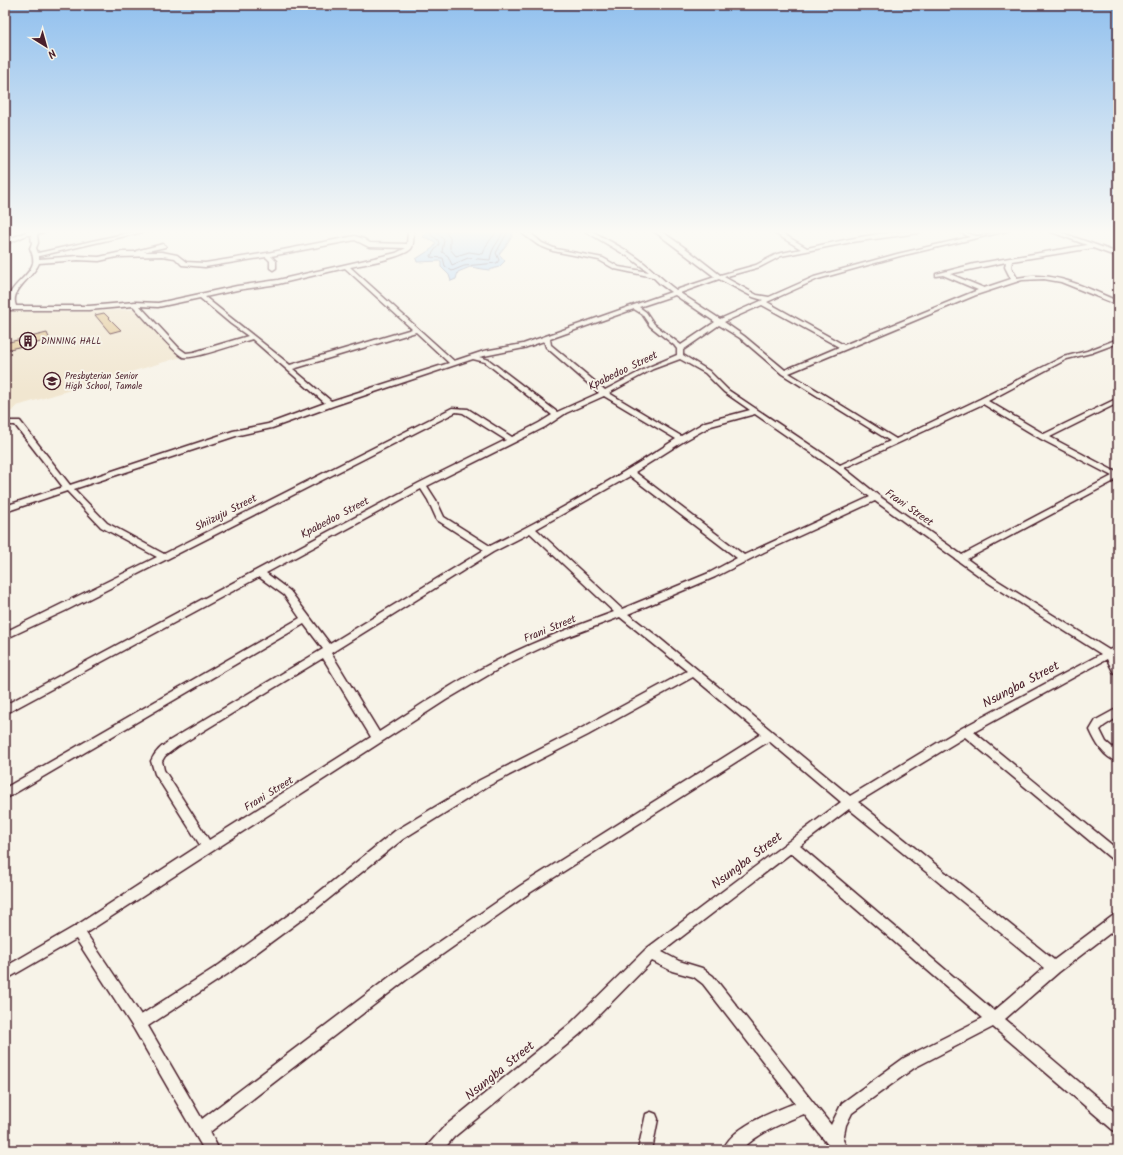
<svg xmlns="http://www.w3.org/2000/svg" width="1123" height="1155" viewBox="0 0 1123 1155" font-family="Kalam,sans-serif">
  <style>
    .built { fill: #f1e6d0 }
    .water { fill: #afd2f7; stroke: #878aa5 }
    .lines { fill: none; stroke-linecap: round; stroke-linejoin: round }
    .shore { stroke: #72677d; stroke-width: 1 }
    .building { fill: #e3c999; stroke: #4a1f2b }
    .minor-casing { stroke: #4a1f2b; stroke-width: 3 }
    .minor { fill: #f7f3e8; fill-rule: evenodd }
    .labels { text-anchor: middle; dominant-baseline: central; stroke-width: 4; stroke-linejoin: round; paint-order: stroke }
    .far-poi-label { font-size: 9px; fill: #4a1f2b; stroke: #f7f3e8; text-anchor: start }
    .street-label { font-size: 11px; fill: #4a1f2b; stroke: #f7f3e8 }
    .near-street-label { font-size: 13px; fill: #4a1f2b; stroke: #f7f3e8 }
  </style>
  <rect width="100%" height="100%" fill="#f7f3e8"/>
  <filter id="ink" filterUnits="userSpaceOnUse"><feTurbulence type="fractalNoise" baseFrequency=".025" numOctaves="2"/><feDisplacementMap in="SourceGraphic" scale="8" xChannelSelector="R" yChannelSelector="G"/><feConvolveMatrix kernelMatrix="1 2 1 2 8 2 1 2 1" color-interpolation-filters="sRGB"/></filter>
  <g filter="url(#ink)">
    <polygon class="built" points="138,309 181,357 17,406 12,411 5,413 5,311 85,312"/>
    <polygon class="water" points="428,231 512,231 512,236 508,243 499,254 505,261 499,267 489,270 470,267 458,272 456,279 451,281 449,275 441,267 441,261 417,262 416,259 433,248 436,243 432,240 423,237"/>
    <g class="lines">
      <g class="shore">
        <polyline points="431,231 431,235 438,240 439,244 430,257 443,258 445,266 452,271 464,266 497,263 499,260 496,253 508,231"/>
        <path d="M436,231L444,240L442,252L448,256L452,265L468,258L490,260C492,245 499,244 503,231"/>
        <polyline points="445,231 450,238 450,249 456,256 469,252 483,254 486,246 497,231"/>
      </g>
    </g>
    <g class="building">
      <polygon points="104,313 121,330 110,333 95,315"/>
      <polygon points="47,333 50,340 5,350 5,343"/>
    </g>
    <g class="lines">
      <g class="minor-casing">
        <g id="minor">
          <path d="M28,231H47L37,234L38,243L36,248L38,253L137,231H147L39,256V259L78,256L99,257L122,252H162L177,255L186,262L205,263L267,253L355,236L364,239L370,243L407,244L408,231H414C413,236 414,246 411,249C402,258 364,264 350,267L454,361L484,351L523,344L671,292L660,284L653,277L615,269L599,260L553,251L538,245L523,234L522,231H528L542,243L556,249L603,258L619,267L649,272L629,257L585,231H592C605,239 620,246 633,255C649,265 661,279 676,290L715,277L654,231H661L688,250L720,275L756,265L777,254L801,249L771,231H778L807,248C844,240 882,231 921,231L918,233L852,242L781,256L760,267L724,277L757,295L769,297L814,277L897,254L970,237L957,231C965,231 970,235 977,236C984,236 997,231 1007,231L900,256L818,279L767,302L844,345L978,290L943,275L936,276V274L974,264L1087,245L1049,231H1057L1118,253V257L1093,248L1012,261L1011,267L1017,278C1055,270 1084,287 1118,301V305L1061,282L1044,279L1022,280L976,295L789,373L896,439L980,399L1063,357L1087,351L1118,339V343L1091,353L1067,359L988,401L1044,434L1118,398V403L1050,437L1118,473V479L967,559L995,579L1109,650L1118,646V653L1116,654L1118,655V674L1114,673L1107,659L974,732L1118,850V862L1114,861L965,737L858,802L1054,960L1114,915L1118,913V927L1059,972L1005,1019L1118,1115V1132L1113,1130L993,1027L914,1068L852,1113L846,1125L843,1140L848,1150H832L804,1114C780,1124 760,1132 741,1150H723C732,1126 773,1112 795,1103L703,984L694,977L672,971L652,961L580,1034L454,1137L443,1150H426L428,1145L444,1127L570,1024L646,949L841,802L769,741L528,894L406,980L210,1132L219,1150H204L134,1029L76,939L5,980V967L74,927L200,845L155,774L151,761C155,752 161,747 169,741L323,649L304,624L5,799V788L300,618L284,595L259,577L5,714V705L419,483L506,440L463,413L456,412L65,611L5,639V632L157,557L101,527L67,491L5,512V506L63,487L15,425H5V421H20L70,485L233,431L268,424L325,403L252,339C240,343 193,360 183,357C174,353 142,315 133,306L89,310H5V306H10C3,288 29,279 33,263C34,258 32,253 30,248L32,243L31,235H27L5,245V241ZM355,240L369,247L406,248L396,253L278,280L237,286L158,303L135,302L89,306H16C9,290 34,277 39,263L78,260L99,261L117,257L162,256L175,258L182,265L205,267L266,257L270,261V268L273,270L276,268V261L271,256ZM1006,262L1005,267L1011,279L984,288L950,274ZM345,268L412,329L290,365C262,342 233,320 205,297L237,290L278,284ZM719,279L753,297L763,300L720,319L680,293ZM675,295L715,322L681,345L654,324L646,312L639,307ZM200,298L231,324L248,336L194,352L186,353L179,348L140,306L158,307ZM762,305L839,347L785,370L744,336L724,322ZM634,309L642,314L650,326L674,345L677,349V355L649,367L605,390L551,345L550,339ZM719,325L740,338L782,374L890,441L840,465L728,390L709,371L683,355V350ZM416,332L449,363L331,401L293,369ZM544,341L546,347L599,393L557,412L489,360L479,357L524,348ZM473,359L485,362L552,415L539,423L512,437L468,409L452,408L164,554L107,523L74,489L239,435L272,428L333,406ZM680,359L705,373L724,392L750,410L705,422L681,436L609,393L653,369ZM604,396L676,439C616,478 554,514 490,546L444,517L436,500L427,486L545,427L566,413ZM983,404L1041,439L1112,476L962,555L879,496L844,468ZM755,414L836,470L870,497L744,555L635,472L684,441L711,426ZM630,476L737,558L709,573L622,609L536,529ZM421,489L428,500L437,520L484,550L330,644L290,591L266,573ZM875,501L989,583L1101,654L962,728L850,796L658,637L628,614L715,577L764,552ZM530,533L614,612C576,626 538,640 502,658C460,678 418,707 379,732L331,653L493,552ZM620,617L687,671L580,729L480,780L395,831L308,901L219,965L141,1015L86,933L446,700L507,664L556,641ZM323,658L371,737L209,840L164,770L162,761L165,756L177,747ZM693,677L761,734L520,886L396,972L202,1119L148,1026L229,973L316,909L403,839L488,786L588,735ZM849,809L1044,968L994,1011L800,846ZM791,853L983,1018L904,1058L842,1103L831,1125L713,976L702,968L679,961L662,952Z"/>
          <polygon points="163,244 166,246 165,247 139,253 136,251"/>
          <path d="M1118,708V717L1104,726L1100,730L1106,742L1118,752V762C1103,757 1096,743 1090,730L1096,720Z"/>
          <polygon points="651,1112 656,1114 658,1119 652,1150 638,1150 646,1114"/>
        </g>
      </g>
      <use href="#minor" class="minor"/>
    </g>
  </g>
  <linearGradient id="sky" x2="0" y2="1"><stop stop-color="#91c0ee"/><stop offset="0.59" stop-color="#fbfaf5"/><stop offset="1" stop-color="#fbfaf5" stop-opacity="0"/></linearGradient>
  <rect width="1123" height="393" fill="url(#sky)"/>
  <defs>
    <g id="building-ring" transform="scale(0.9)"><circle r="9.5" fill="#f7f3e8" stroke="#4a1f2b" stroke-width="1.5"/><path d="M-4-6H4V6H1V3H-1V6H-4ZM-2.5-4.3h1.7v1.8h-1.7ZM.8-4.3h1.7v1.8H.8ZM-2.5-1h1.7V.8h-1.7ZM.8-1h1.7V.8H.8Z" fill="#4a1f2b"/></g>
    <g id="school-ring" transform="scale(0.9)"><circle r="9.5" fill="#f7f3e8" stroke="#4a1f2b" stroke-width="1.5"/><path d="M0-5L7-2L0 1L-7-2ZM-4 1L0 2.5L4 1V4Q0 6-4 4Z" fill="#4a1f2b"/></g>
  </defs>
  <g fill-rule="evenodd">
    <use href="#building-ring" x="28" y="341"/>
    <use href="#school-ring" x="52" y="381"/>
  </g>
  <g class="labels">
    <g class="far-poi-label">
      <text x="41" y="341">DINNING HALL</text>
      <text x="65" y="376">Presbyterian Senior<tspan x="65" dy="10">High School, Tamale</tspan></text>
    </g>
    <g class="street-label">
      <text transform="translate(623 371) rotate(-26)">Kpabedoo Street</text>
      <text transform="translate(909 508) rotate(35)">Frani Street</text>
      <text transform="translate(226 513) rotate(-27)">Shiizuju Street</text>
      <text transform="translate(335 518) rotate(-28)">Kpabedoo Street</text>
      <text transform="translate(550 629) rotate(-22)">Frani Street</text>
      <text transform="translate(269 794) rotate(-32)">Frani Street</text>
    </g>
    <g class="near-street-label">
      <text transform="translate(1021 685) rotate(-28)">Nsungba Street</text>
      <text transform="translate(747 861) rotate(-37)">Nsungba Street</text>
      <text transform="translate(500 1071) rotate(-39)">Nsungba Street</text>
    </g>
  </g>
  <rect width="1123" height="1155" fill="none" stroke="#f7f3e8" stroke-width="20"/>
  <rect x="10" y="10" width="1103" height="1135" fill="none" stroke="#4a1f2b" stroke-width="1.5" filter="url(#ink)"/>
  <g transform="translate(46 46) rotate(143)" stroke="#f7f3e8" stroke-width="3" paint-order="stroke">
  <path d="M0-3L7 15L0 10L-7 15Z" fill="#4a1f2b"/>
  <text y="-6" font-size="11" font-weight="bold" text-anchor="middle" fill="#4a1f2b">N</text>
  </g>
</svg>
